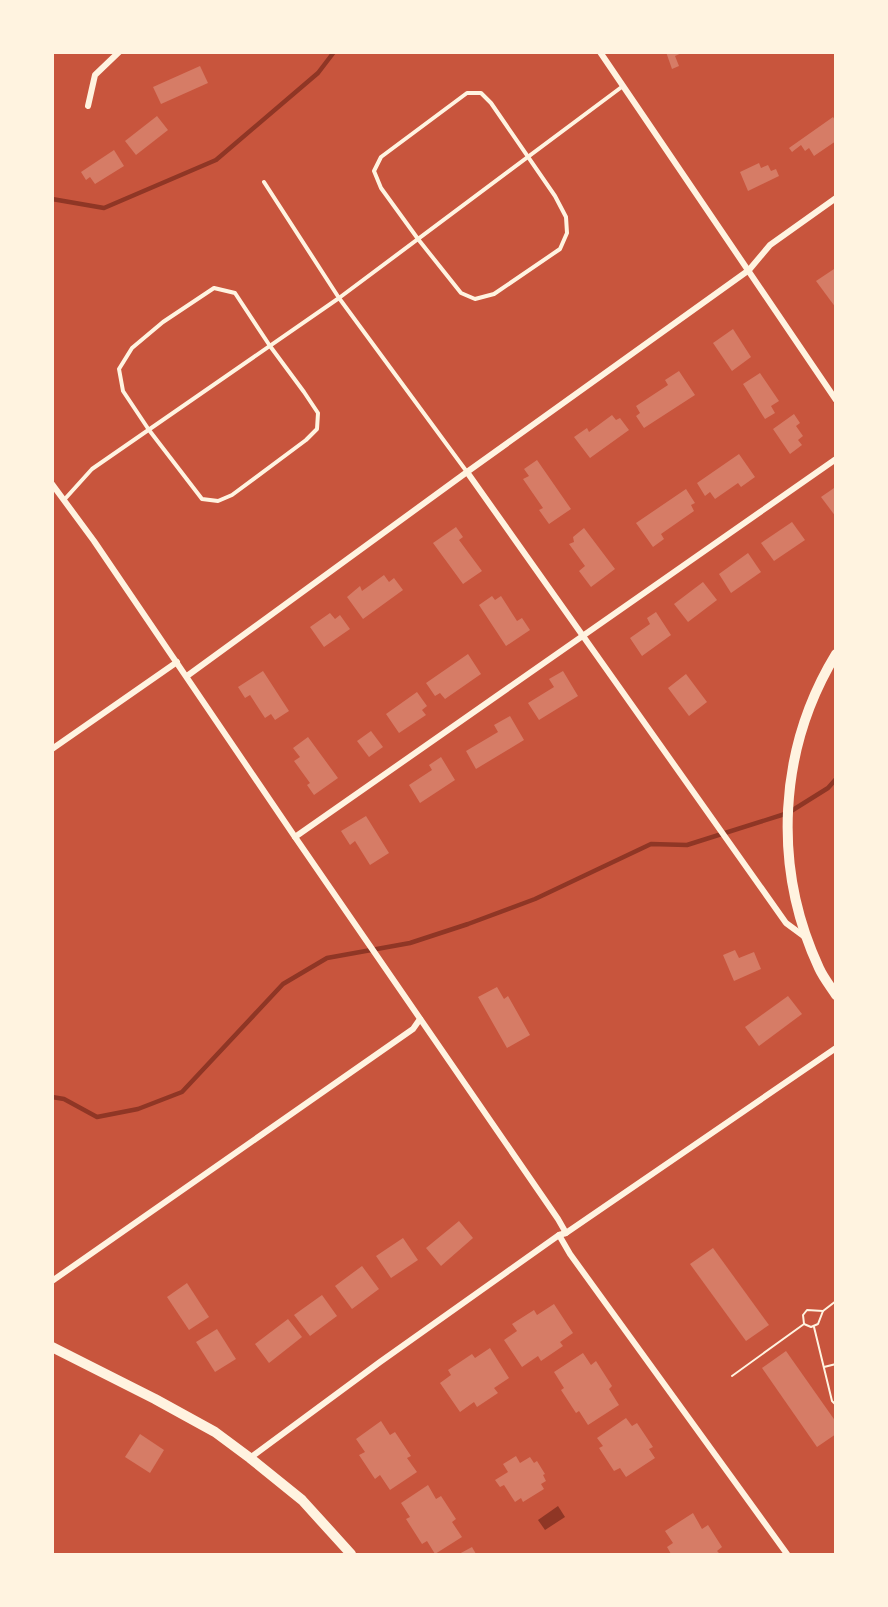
<svg xmlns="http://www.w3.org/2000/svg" width="888" height="1607" viewBox="0 0 888 1607" font-family="Karla,sans-serif">
  <style>
    .water { fill: #8f3625 }
    .lines { fill: none; stroke-linecap: round; stroke-linejoin: round }
    .stream { stroke: #8f3625; stroke-width: 4.5 }
    .building { fill: #d67c66 }
    .path { stroke: #fff3e0; stroke-width: 2 }
    .service { stroke: #fff3e0; stroke-width: 4 }
    .minor { stroke: #fff3e0; stroke-width: 6 }
    .primary { stroke: #fff3e0; stroke-width: 10 }
  </style>
  <rect width="100%" height="100%" fill="#c8553d"/>
  <polygon class="water" points="558,1506 565,1517 545,1530 538,1520"/>
  <g class="lines">
    <g class="stream">
      <polyline points="52,199 104,208 216,160 318,73 334,52"/>
      <polyline points="52,1097 64,1099 97,1117 138,1109 182,1092 283,984 327,958 410,943 468,924 535,899 651,844 687,845 788,813 828,788 836,779"/>
    </g>
  </g>
  <g class="building">
    <polygon points="666,52 684,52 675,56 679,66 672,69"/>
    <polygon points="200,66 208,83 161,104 153,87"/>
    <polygon points="157,116 168,130 136,155 125,141"/>
    <polygon points="833,117 836,122 836,141 814,156 809,148 805,151 801,145 792,152 789,148"/>
    <polygon points="114,150 124,166 95,184 90,177 86,180 81,172"/>
    <polygon points="759,163 761,168 768,165 771,171 776,169 779,176 748,191 740,172"/>
    <polygon points="834,269 836,271 836,308 816,281"/>
    <polygon points="733,329 751,357 732,371 713,343"/>
    <polygon points="679,371 695,395 644,428 636,416 640,413 636,406 668,385 665,380"/>
    <polygon points="760,373 779,401 771,406 775,413 765,419 743,384"/>
    <polygon points="794,414 800,423 796,426 803,436 798,440 802,445 790,454 773,429"/>
    <polygon points="612,415 616,420 620,418 629,430 590,458 574,437 587,428 589,432"/>
    <polygon points="739,454 755,477 741,487 738,483 715,499 710,492 705,496 697,483"/>
    <polygon points="537,460 571,509 549,524 539,510 543,508 523,479 529,476 524,469"/>
    <polygon points="834,488 836,491 836,517 821,497"/>
    <polygon points="686,489 695,503 691,505 694,511 661,534 664,539 653,547 636,523"/>
    <polygon points="792,522 805,540 774,561 761,543"/>
    <polygon points="456,527 463,537 459,540 482,571 463,584 433,543"/>
    <polygon points="584,528 615,569 591,587 579,571 585,566 569,544 574,542 573,537"/>
    <polygon points="748,553 761,572 731,593 719,574"/>
    <polygon points="384,575 389,582 394,578 403,590 363,619 347,597 360,586 362,591"/>
    <polygon points="703,582 717,600 688,622 674,604"/>
    <polygon points="492,596 495,600 501,596 517,621 522,618 530,630 506,646 479,605"/>
    <polygon points="656,612 671,635 642,656 630,638 650,624 647,618"/>
    <polygon points="330,613 335,619 340,615 350,629 324,647 310,627"/>
    <polygon points="468,654 481,674 445,699 440,693 435,696 426,683"/>
    <polygon points="263,671 289,711 275,720 271,714 265,718 250,695 245,698 238,687"/>
    <polygon points="563,671 578,696 539,720 528,703 554,687 549,679"/>
    <polygon points="686,674 707,702 689,716 668,688"/>
    <polygon points="417,692 427,706 422,710 426,715 399,733 386,714"/>
    <polygon points="510,716 524,740 476,769 466,751 498,732 494,725"/>
    <polygon points="371,731 383,747 369,757 357,741"/>
    <polygon points="308,737 338,778 314,795 307,785 310,783 294,761 300,757 293,748"/>
    <polygon points="441,757 455,780 420,803 409,785 432,770 429,765"/>
    <polygon points="366,816 389,853 370,865 355,841 350,845 341,831"/>
    <polygon points="735,950 739,958 754,952 761,969 734,981 723,955"/>
    <polygon points="497,987 504,999 508,996 530,1035 507,1048 478,997"/>
    <polygon points="788,996 802,1014 759,1046 745,1027"/>
    <polygon points="459,1221 473,1238 441,1266 426,1248"/>
    <polygon points="403,1238 418,1260 391,1278 376,1256"/>
    <polygon points="713,1248 769,1325 746,1341 690,1264"/>
    <polygon points="362,1266 379,1289 352,1309 335,1286"/>
    <polygon points="187,1283 209,1317 189,1330 167,1297"/>
    <polygon points="322,1295 337,1316 310,1336 294,1315"/>
    <polygon points="554,1304 573,1333 560,1342 563,1346 541,1361 538,1356 522,1367 504,1340 517,1331 512,1324 534,1310 537,1315"/>
    <polygon points="288,1319 302,1337 269,1363 255,1344"/>
    <polygon points="217,1329 236,1359 215,1372 196,1342"/>
    <polygon points="490,1348 509,1378 494,1388 498,1393 477,1407 474,1402 460,1412 440,1383 451,1375 448,1370 472,1354 475,1358"/>
    <polygon points="786,1351 836,1422 836,1434 817,1447 762,1368"/>
    <polygon points="583,1353 591,1365 596,1361 612,1386 609,1389 619,1405 588,1425 579,1411 576,1413 561,1390 564,1388 554,1372"/>
    <polygon points="626,1418 632,1426 637,1423 653,1447 649,1449 655,1458 626,1477 620,1468 614,1471 599,1448 603,1446 597,1438"/>
    <polygon points="381,1421 390,1435 395,1432 411,1456 407,1458 417,1472 390,1490 380,1475 375,1479 359,1455 365,1452 356,1439"/>
    <polygon points="140,1434 164,1450 150,1473 125,1457"/>
    <polygon points="516,1456 520,1463 530,1457 534,1463 537,1461 545,1474 543,1475 546,1481 541,1484 544,1489 523,1502 521,1498 515,1502 504,1485 500,1487 495,1480 508,1472 503,1464"/>
    <polygon points="428,1485 436,1499 441,1496 456,1519 452,1522 462,1537 435,1554 427,1541 422,1544 406,1519 410,1517 401,1503"/>
    <polygon points="693,1513 702,1529 708,1525 722,1547 717,1551 720,1554 671,1554 667,1547 673,1543 665,1531"/>
    <polygon points="472,1547 476,1554 459,1554"/>
  </g>
  <g class="lines">
    <g class="path">
      <polyline points="804,1324 803,1315 807,1310 823,1311"/>
      <polyline points="814,1327 832,1401 836,1405"/>
      <polyline points="824,1367 836,1364"/>
      <polyline points="732,1376 804,1324 811,1327 818,1324 823,1311 836,1301"/>
    </g>
    <g class="service">
      <polygon points="467,93 481,93 491,103 555,196 566,217 567,233 560,249 494,294 475,299 461,293 418,239 381,188 374,171 381,157"/>
      <polygon points="214,288 235,293 270,346 304,392 318,413 317,429 306,440 232,495 218,501 202,499 149,430 123,391 119,369 132,348 163,322"/>
      <polyline points="467,472 339,298 623,86"/>
      <polyline points="64,500 92,469 339,298 264,182"/>
    </g>
    <g class="minor">
      <polyline points="600,52 836,400"/>
      <polyline points="88,106 95,75 119,52"/>
      <polyline points="467,472 786,923 805,937"/>
      <polyline points="52,484 94,541 295,837 558,1219 566,1233"/>
      <polyline points="187,676 467,472 749,270 770,245 836,198"/>
      <polyline points="52,749 177,662"/>
      <polyline points="295,837 836,459"/>
      <polyline points="559,1235 570,1254 787,1554"/>
      <polyline points="52,1281 413,1029 420,1019"/>
      <polyline points="250,1458 380,1362 559,1235 566,1233 836,1048"/>
    </g>
    <g class="primary">
      <path d="M836,654C778,749 772,867 819,968C823,977 830,986 836,995"/>
      <polyline points="52,1347 155,1399 215,1432 250,1458 302,1500 351,1554"/>
    </g>
  </g>
  <rect width="888" height="1607" fill="none" stroke="#fff3e0" stroke-width="108"/>
</svg>
